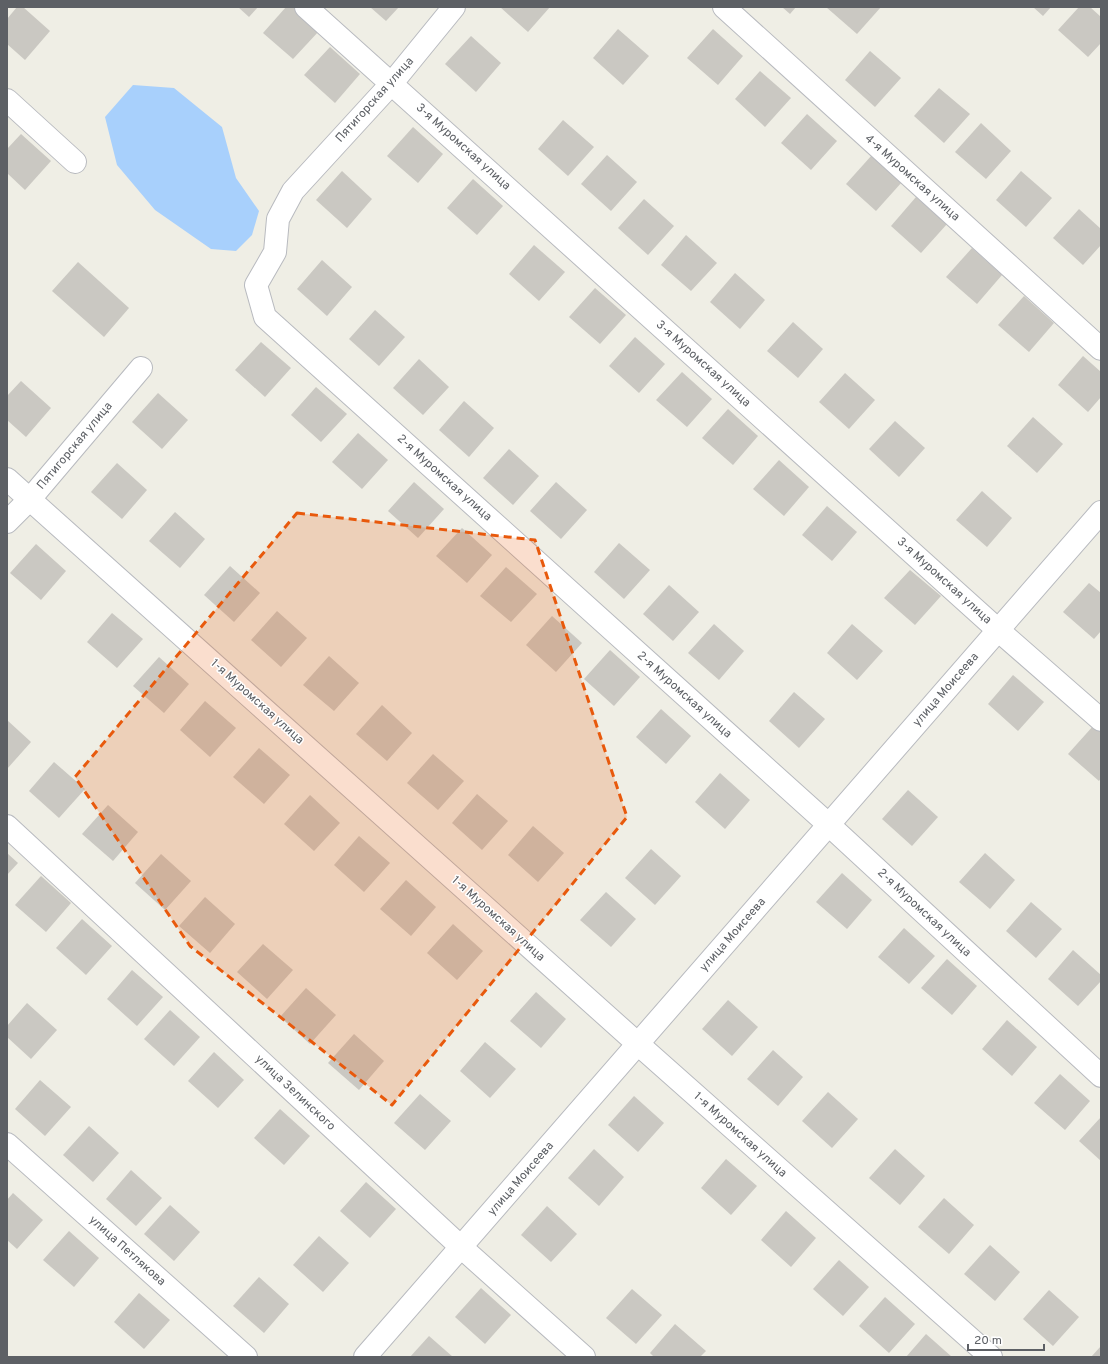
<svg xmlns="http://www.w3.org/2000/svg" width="1108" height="1364" viewBox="0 0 1108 1364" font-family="Overpass,sans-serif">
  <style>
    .water { fill: #a8d0fc }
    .building { fill: #cac8c2 }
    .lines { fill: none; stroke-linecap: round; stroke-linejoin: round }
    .minor-casing { stroke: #b8babf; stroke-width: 24 }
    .minor { stroke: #fff; stroke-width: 22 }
    .marked { fill: #e8590c; fill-opacity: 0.2; stroke: #e8590c; stroke-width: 3; stroke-dasharray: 8 5; stroke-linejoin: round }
    .labels { text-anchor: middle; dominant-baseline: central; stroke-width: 3; stroke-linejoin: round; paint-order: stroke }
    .street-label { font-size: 12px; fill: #5d6065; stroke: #fff }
  </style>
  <rect width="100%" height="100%" fill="#efeee5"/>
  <polygon class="water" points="133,85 174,88 222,127 236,178 259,211 252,235 236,251 211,249 155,210 117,165 105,117"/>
  <g class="building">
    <polygon points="17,7 23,7 50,31 25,60 7,44 7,19"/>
    <polygon points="238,7 258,7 249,17"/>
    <polygon points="286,7 293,7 319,31 293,59 263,33"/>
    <polygon points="370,7 399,7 386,21"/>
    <polygon points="500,7 550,7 528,32"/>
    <polygon points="782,7 796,7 790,14"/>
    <polygon points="826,7 881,7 857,34"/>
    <polygon points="1033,7 1051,7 1043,16"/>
    <polygon points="1079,7 1090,7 1101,17 1101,43 1088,57 1058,30"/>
    <polygon points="618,29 649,56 623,85 593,58"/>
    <polygon points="713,29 743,56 718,85 687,58"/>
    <polygon points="471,36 501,63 476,92 445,64"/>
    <polygon points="330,47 360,74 335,103 304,75"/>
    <polygon points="870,51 901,78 875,107 845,80"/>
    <polygon points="760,71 791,98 765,127 735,99"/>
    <polygon points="939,88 970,114 944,143 914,116"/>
    <polygon points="807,114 837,141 811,170 781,143"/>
    <polygon points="563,120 594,147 568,176 538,149"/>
    <polygon points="981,123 1011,151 986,179 955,152"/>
    <polygon points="413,127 443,154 418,183 387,156"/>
    <polygon points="21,134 51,161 25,190 7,173 7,149"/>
    <polygon points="607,155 637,182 611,211 581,184"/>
    <polygon points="872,155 902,182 876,211 846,184"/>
    <polygon points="342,171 372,199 347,228 316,200"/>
    <polygon points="1021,171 1052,198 1026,227 996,200"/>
    <polygon points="473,179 503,206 477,235 447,208"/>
    <polygon points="916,197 947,224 921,253 891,226"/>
    <polygon points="644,199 674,226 648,255 618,228"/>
    <polygon points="1079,209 1101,229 1101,245 1083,265 1053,238"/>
    <polygon points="686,235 717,263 691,291 661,265"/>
    <polygon points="534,245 565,272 539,301 509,274"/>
    <polygon points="972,248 1002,275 977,304 946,277"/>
    <polygon points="322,260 352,287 327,316 297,289"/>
    <polygon points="78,262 129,308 104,337 52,291"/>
    <polygon points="735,273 765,300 740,329 710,302"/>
    <polygon points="595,288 626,315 600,344 569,317"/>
    <polygon points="1024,296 1054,323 1029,352 998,325"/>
    <polygon points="375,310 405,337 379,366 349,339"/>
    <polygon points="793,322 823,349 798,378 767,351"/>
    <polygon points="635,337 665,364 639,393 609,366"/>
    <polygon points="261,342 291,368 265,397 235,370"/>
    <polygon points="1083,356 1101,372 1101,397 1088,412 1058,385"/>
    <polygon points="419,359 449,387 423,415 393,388"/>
    <polygon points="682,372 712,399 687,427 656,400"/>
    <polygon points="845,373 875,400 849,429 819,402"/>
    <polygon points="21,381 51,408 26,437 7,420 7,396"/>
    <polygon points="316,387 347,414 321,442 291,415"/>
    <polygon points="158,393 188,420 162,449 132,422"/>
    <polygon points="464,401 494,428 469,457 439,430"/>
    <polygon points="728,409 758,436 733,465 702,438"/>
    <polygon points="1033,417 1063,444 1037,473 1007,446"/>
    <polygon points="895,421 925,448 899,477 869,449"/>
    <polygon points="358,433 388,460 362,489 332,462"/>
    <polygon points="509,449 539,476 513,505 483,478"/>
    <polygon points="779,460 809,487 784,516 753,489"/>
    <polygon points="117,463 147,490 122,519 91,492"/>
    <polygon points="414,482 444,509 418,538 388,511"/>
    <polygon points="556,482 587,510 561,539 530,511"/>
    <polygon points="982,491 1012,518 987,547 956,520"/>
    <polygon points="827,506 857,532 832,561 802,535"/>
    <polygon points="175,512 205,539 180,568 149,541"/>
    <polygon points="462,528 492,555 467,583 436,556"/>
    <polygon points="619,543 650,570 624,599 594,572"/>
    <polygon points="36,544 66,571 41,600 10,573"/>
    <polygon points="230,566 260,593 234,622 204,595"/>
    <polygon points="506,567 537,594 511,622 480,596"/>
    <polygon points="910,570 941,596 915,625 884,598"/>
    <polygon points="1089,583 1101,593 1101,631 1094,639 1063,612"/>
    <polygon points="669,585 699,612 673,641 643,614"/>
    <polygon points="277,611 307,638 281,667 251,640"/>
    <polygon points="112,613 143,639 117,668 87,642"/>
    <polygon points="552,616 582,643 556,672 526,645"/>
    <polygon points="714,624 744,651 719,680 688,653"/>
    <polygon points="852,624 883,651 857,680 827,653"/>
    <polygon points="610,650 640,677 614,706 584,679"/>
    <polygon points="329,656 359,683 334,711 303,685"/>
    <polygon points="159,657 189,684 164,713 133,686"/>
    <polygon points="1013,675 1044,702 1018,731 988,704"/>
    <polygon points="794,692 825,719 799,748 769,721"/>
    <polygon points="205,701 236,728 210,757 180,730"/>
    <polygon points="382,705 412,733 387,761 356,734"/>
    <polygon points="661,709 691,736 666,764 636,737"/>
    <polygon points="7,720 31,742 7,769"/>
    <polygon points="1094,725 1101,731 1101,778 1099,781 1068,754"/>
    <polygon points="259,748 290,775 264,804 233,777"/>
    <polygon points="433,754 464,781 438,810 407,783"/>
    <polygon points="54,762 85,789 59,818 29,791"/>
    <polygon points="720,773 750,800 725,829 695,802"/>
    <polygon points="908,790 938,817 912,846 882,819"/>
    <polygon points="477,794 508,821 482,850 452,823"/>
    <polygon points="310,795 340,823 314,851 284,824"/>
    <polygon points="108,805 138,832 113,861 82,834"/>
    <polygon points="533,826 564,853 538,882 508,855"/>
    <polygon points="359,836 390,863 364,892 334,865"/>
    <polygon points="651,849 681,876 655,905 625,878"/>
    <polygon points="7,853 18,863 7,875"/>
    <polygon points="985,853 1015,880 990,909 959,882"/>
    <polygon points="161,854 191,881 165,910 135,883"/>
    <polygon points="842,873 872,900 847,929 816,902"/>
    <polygon points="41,876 71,903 46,932 15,905"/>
    <polygon points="406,880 436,907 411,936 380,909"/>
    <polygon points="606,892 636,919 611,947 580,920"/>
    <polygon points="205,897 235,924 210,953 179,926"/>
    <polygon points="1031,902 1062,929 1036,958 1006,931"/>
    <polygon points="82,919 112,946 86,975 56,948"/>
    <polygon points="453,924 483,951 457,980 427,953"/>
    <polygon points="904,928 935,956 909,984 878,957"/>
    <polygon points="263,944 293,970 267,999 237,972"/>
    <polygon points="1073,950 1101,975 1101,981 1078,1006 1048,979"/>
    <polygon points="947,959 977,986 952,1015 921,988"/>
    <polygon points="132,970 163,997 137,1026 107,999"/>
    <polygon points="306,988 336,1015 310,1044 280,1017"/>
    <polygon points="536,992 566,1019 541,1048 510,1021"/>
    <polygon points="728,1000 758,1027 732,1056 702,1029"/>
    <polygon points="27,1003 57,1030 31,1059 7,1037 7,1026"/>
    <polygon points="170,1010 200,1037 174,1066 144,1039"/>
    <polygon points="1007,1020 1037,1047 1012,1076 982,1049"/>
    <polygon points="354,1034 384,1061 359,1090 328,1063"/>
    <polygon points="485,1042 516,1069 490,1098 460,1071"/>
    <polygon points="773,1050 803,1077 778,1106 747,1079"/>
    <polygon points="214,1052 244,1080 218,1108 188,1081"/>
    <polygon points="1060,1074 1090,1101 1065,1130 1034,1103"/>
    <polygon points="40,1080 71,1107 45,1136 15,1109"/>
    <polygon points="828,1092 858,1119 832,1148 802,1121"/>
    <polygon points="420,1094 451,1121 425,1150 394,1123"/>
    <polygon points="634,1096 664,1123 638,1152 608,1125"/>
    <polygon points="280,1109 310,1136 284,1165 254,1138"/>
    <polygon points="1101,1117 1101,1161 1079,1141"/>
    <polygon points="89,1126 119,1153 93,1182 63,1155"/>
    <polygon points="594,1149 624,1177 599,1206 568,1178"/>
    <polygon points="895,1149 925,1176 900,1205 869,1178"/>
    <polygon points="726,1159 757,1186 731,1215 701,1188"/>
    <polygon points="131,1170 162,1198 136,1226 106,1199"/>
    <polygon points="366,1182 396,1209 370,1238 340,1211"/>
    <polygon points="13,1193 43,1220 17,1249 7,1240 7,1200"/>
    <polygon points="944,1198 974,1225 949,1254 918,1227"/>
    <polygon points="170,1205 200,1232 174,1261 144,1234"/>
    <polygon points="547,1206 577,1234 551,1262 521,1235"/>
    <polygon points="786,1211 816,1238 791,1267 761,1240"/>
    <polygon points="69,1231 99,1258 74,1287 43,1260"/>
    <polygon points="319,1236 349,1263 323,1292 293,1265"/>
    <polygon points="990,1245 1020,1272 995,1301 964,1274"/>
    <polygon points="839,1260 869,1287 843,1316 813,1289"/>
    <polygon points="259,1277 289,1304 264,1333 233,1306"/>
    <polygon points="481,1288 511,1315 485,1344 455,1317"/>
    <polygon points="632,1289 662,1315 636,1344 606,1318"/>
    <polygon points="1049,1290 1079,1317 1053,1346 1023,1319"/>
    <polygon points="139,1293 170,1320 144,1349 114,1322"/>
    <polygon points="885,1297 915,1324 889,1353 859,1326"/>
    <polygon points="675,1324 706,1351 700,1357 654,1357 650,1353"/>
    <polygon points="926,1334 952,1357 906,1357"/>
    <polygon points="429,1336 453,1357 410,1357"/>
    <polygon points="1101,1346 1101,1357 1091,1357"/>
  </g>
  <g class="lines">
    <g class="minor-casing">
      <g id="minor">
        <polyline points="306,7 998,630 1101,720"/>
        <polyline points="454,7 392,83 293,191 278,219 275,252 256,285 265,317 829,825 1101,1076"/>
        <polyline points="724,7 1101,349"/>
        <polyline points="7,100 75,162"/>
        <polyline points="7,479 638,1044 991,1357"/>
        <polyline points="7,522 30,499 141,368"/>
        <polyline points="7,826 461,1247 584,1357"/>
        <polyline points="7,1144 246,1357"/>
        <polyline points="365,1357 1101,512"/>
      </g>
    </g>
    <use href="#minor" class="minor"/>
  </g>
  <path class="marked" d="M297,513L535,540L627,817L392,1105L190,946L75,777Z"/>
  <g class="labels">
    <g class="street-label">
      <text transform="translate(375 100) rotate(-48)">Пятигорская улица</text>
      <text transform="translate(463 147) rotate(42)">3-я Муромская улица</text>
      <text transform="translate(912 178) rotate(42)">4-я Муромская улица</text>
      <text transform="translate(703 364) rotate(42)">3-я Муромская улица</text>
      <text transform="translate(75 446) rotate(-50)">Пятигорская улица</text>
      <text transform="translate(444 478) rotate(42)">2-я Муромская улица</text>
      <text transform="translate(944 581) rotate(42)">3-я Муромская улица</text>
      <text transform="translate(946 690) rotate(-49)">улица Моисеева</text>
      <text transform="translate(684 695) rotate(42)">2-я Муромская улица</text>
      <text transform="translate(257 702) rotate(42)">1-я Муромская улица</text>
      <text transform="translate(924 913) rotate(43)">2-я Муромская улица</text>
      <text transform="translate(498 919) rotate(42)">1-я Муромская улица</text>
      <text transform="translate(733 935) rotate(-49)">улица Моисеева</text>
      <text transform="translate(295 1093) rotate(43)">улица Зелинского</text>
      <text transform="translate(740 1135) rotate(42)">1-я Муромская улица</text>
      <text transform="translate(521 1179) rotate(-49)">улица Моисеева</text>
      <text transform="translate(127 1251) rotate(42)">улица Петлякова</text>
    </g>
  </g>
  <rect width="1108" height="1364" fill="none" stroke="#5d6065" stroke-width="16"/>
  <path d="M968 1344v6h76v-6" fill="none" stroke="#5d6065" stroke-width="2"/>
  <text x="974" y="1344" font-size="12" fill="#5d6065" stroke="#ffffff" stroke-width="3" paint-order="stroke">20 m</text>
</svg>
